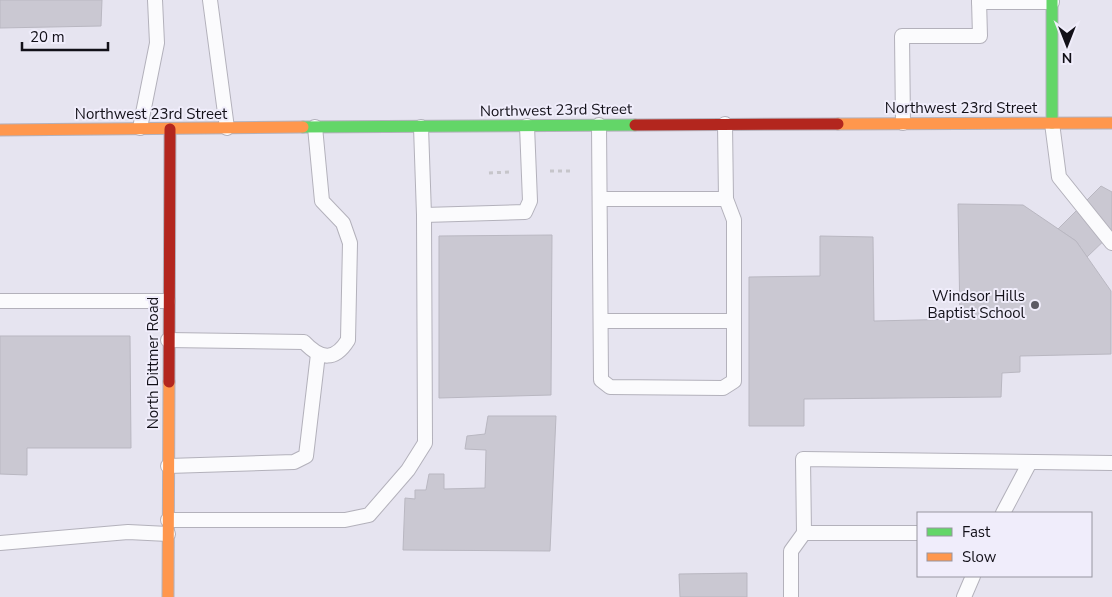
<svg xmlns="http://www.w3.org/2000/svg" width="1112" height="597" viewBox="0 0 1112 597" font-family="'Nunito Sans',sans-serif">
  <style>
    .building { fill: #cac8d2; stroke: #b9b7c1 }
    .lines { fill: none; stroke-linecap: round; stroke-linejoin: round }
    .lane-casing { stroke: #b3b1bb; stroke-width: 16 }
    .fast-casing { stroke: #b3b1bb; stroke-width: 13 }
    .slow-casing { stroke: #b3b1bb; stroke-width: 13 }
    .jam-casing { stroke: #b3b1bb; stroke-width: 13 }
    .path { stroke: #c6c5ca; stroke-width: 3; stroke-dasharray: 4 4; stroke-linecap: butt }
    .lane { stroke: #fbfbfd; stroke-width: 14 }
    .fast { stroke: #63d668; stroke-width: 11 }
    .slow { stroke: #ff974d; stroke-width: 11 }
    .jam { stroke: #b3261e; stroke-width: 11 }
    .poi-dot { fill: #5c5a64; stroke: #f0edfb; stroke-width: 2 }
    .labels { text-anchor: middle; dominant-baseline: central; stroke-width: 4; stroke-linejoin: round; paint-order: stroke }
    .street-label { font-size: 15px; fill: #121018; stroke: #f0edfb }
    .poi-label { font-size: 15px; fill: #121018; stroke: #f0edfb; text-anchor: end }
  </style>
  <rect width="100%" height="100%" fill="#e6e4f0"/>
  <g class="building">
    <polygon points="0,0 102,0 101,26 0,28"/>
    <polygon points="1101,186 1112,192 1112,233 1087,257 1076,241 1058,229"/>
    <polygon points="958,204 1023,205 1076,241 1111,291 1111,354 1020,356 1020,372 1002,373 1001,397 804,399 804,426 749,426 749,277 820,276 820,236 873,237 874,321 960,319"/>
    <polygon points="552,235 551,395 439,398 439,236"/>
    <polygon points="0,336 130,336 131,448 27,448 27,475 0,474"/>
    <polygon points="488,416 556,416 550,551 403,550 405,498 415,499 415,490 426,490 429,474 444,474 444,489 485,488 486,450 465,449 467,436 485,434"/>
    <polygon points="747,573 747,597 680,597 679,574"/>
  </g>
  <g class="lines">
    <g class="lane-casing">
      <g id="lane">
        <polyline points="210,0 227,128"/>
        <polyline points="979,2 1052,2"/>
        <polyline points="903,123 902,36 980,36 979,0"/>
        <polyline points="1052,123 1059,177 1112,243"/>
        <polyline points="599,125 601,380 610,387 723,388 734,381 734,220 726,199 725,124"/>
        <polyline points="140,128 157,43 155,0"/>
        <polyline points="601,199 726,199"/>
        <polyline points="424,215 525,212 530,201 527,126"/>
        <polyline points="0,301 168,301"/>
        <polyline points="601,321 734,321"/>
        <path d="M168,340L304,342C321,360 335,361 348,340L350,243L343,223L322,201L315,127"/>
        <polyline points="168,466 294,462 306,456 318,354"/>
        <polyline points="1003,513 1030,462"/>
        <polyline points="168,520 345,520 369,515 408,470 425,443 424,215 421,127"/>
        <polyline points="918,533 804,533 803,459 1112,463"/>
        <polyline points="0,543 128,532 168,534"/>
        <polyline points="791,597 791,551 804,533"/>
        <polyline points="964,597 973,576"/>
      </g>
    </g>
    <g class="fast-casing">
      <g id="fast">
        <polyline points="1052,0 1052,123"/>
        <polyline points="303,127 635,125"/>
      </g>
    </g>
    <g class="slow-casing">
      <g id="slow">
        <polyline points="838,124 1112,123"/>
        <polyline points="0,130 303,127"/>
        <polyline points="168,597 169,382"/>
      </g>
    </g>
    <g class="jam-casing">
      <g id="jam">
        <polyline points="635,125 838,124"/>
        <polyline points="169,382 170,129"/>
      </g>
    </g>
    <g class="path">
      <polyline points="550,171 574,171"/>
      <polyline points="489,173 509,172"/>
    </g>
    <use href="#lane" class="lane"/>
    <use href="#fast" class="fast"/>
    <use href="#slow" class="slow"/>
    <use href="#jam" class="jam"/>
  </g>
  <circle class="poi-dot" cx="1035" cy="305" r="5"/>
  <g class="labels">
    <g class="street-label">
      <text x="961" y="108">Northwest 23rd Street</text>
      <text transform="translate(556 110) rotate(-1)">Northwest 23rd Street</text>
      <text x="151" y="114">Northwest 23rd Street</text>
      <text transform="translate(153 363) rotate(-90)">North Dittmer Road</text>
    </g>
    <g class="poi-label">
      <text x="1025" y="296">Windsor Hills<tspan x="1025" dy="17">Baptist School</tspan></text>
    </g>
  </g>
  <rect x="917" y="512" width="175" height="65" fill="#f0edfb" stroke="#9795a0"/>
  <rect x="927" y="528" width="25" height="8" fill="#63d668" stroke="#9795a0"/>
  <text x="962" y="537" font-size="15" fill="#121018">Fast</text>
  <rect x="927" y="553" width="25" height="8" fill="#ff974d" stroke="#9795a0"/>
  <text x="962" y="562" font-size="15" fill="#121018">Slow</text>
  <g transform="translate(1067 45) rotate(180)" stroke="#f0edfb" stroke-width="4" paint-order="stroke">
  <path d="M0-4L9 19L0 12L-9 19Z" fill="#121018"/>
  <text y="-8" font-size="14" font-weight="bold" text-anchor="middle" fill="#121018">N</text>
  </g>
  <path d="M22 42v8h86v-8" fill="none" stroke="#121018" stroke-width="2.5"/>
  <text x="30" y="42" font-size="15" fill="#121018" stroke="#f0edfb" stroke-width="4" paint-order="stroke">20 m</text>
</svg>
